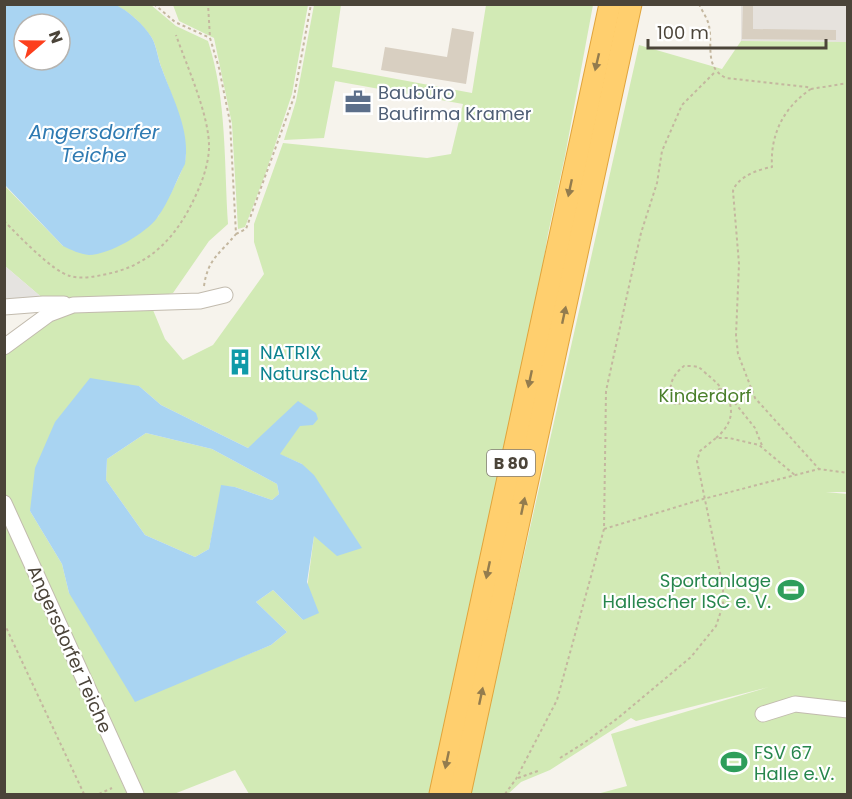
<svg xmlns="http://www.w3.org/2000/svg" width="852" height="799" viewBox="0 0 852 799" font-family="Poppins,sans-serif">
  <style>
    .industrial { fill: #e6e2dd }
    .green { fill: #d2eab5; fill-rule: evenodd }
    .parking { fill: #e5e3e0 }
    .water { fill: #a9d4f2; fill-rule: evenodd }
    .building { fill: #d8cfc1 }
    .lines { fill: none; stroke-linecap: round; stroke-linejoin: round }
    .minor-casing { stroke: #c2bbae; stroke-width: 17 }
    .highway-casing { stroke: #e0a43c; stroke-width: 23 }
    .path { stroke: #c4b79f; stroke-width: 2; stroke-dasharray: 3 3; stroke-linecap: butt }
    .minor { stroke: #fff; stroke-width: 15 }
    .highway { stroke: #ffcf6e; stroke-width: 21 }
    .oneway { fill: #937c4e }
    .labels { text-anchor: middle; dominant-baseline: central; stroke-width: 4.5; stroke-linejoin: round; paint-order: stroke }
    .shield { fill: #fff; stroke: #817c74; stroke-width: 1.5 }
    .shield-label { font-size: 16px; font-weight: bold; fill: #4b4439 }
    .service-label { font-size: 18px; fill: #4e5e75; stroke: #fff; text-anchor: start }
    .culture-label { font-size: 18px; fill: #0d838f; stroke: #fff; text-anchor: start }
    .park-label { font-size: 18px; fill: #4a7f2a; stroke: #fff }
    .leisure-label { font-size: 18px; fill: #27864d; stroke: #fff; text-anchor: end }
    .street-label { font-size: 18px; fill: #4b4439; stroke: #fff }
    .water-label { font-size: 20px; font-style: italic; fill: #2e7ab2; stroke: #fff }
  </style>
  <rect width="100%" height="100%" fill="#f6f3ec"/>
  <polygon class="industrial" points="741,5 847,5 847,42 741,41"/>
  <g class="green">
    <path d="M114,5H151L176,26L208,41C227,99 224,163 228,224L209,241L173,293L159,296L46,301L5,266L4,185L63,246L158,217C165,203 187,167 186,153C185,126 171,94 162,69C158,59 157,47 152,38C143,25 129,10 114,5Z"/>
    <polygon points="173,5 308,5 292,94 265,175 245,227 238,229 232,124 214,38 179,21"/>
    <path d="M314,5H341L332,67L472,93L486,5H593L565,156L548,234L538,294L439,760L430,794H249L235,770L174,794H138L5,498L4,356L44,324L76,308L153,310L165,339L183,360L213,345L264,274L254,242V224L283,143L427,158L451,154L463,104L335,81L324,138L284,140L296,101ZM139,386L161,405L248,448L316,413L313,425H300L279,454L302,464L314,536L303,620L273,590L256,602L287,632L271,645L207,671L69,593L62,564L30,511Z"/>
    <polygon points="741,41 847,42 848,492 826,492 847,494 847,794 597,794 627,786 611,734 769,687 636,721 631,718 550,770 521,782 508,794 470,794 639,45 722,69"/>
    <polygon points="146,433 212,449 277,484 279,494 272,500 235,487 222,486 209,549 195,557 145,535 106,480 107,459"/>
    <polygon points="5,522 127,794 5,794"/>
  </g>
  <polygon class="parking" points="5,266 46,301 5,302"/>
  <g class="water">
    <path d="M114,4C128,10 144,25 152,38C157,47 158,60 162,69C173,99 191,132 185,164C176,181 169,202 157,218C146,233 109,255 89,255C80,254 71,250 63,246L5,185V5ZM24,24H60V60H24Z"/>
    <path d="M90,378L139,386L161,405L248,448L298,401L316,413L318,419L313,425L300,426L280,454L302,464L314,475L362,548L337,556L314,536L307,582L319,613L303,620L273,590L256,602L287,632L271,645L135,702L69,593L62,564L30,511L35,468L55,422ZM146,433L212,449L277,484L279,494L272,500L235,487L221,485L209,549L195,557L145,535L106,480L107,459Z"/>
  </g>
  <g class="building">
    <polygon points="743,4 753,4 753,29 836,30 836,40 742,39"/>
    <polygon points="452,28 474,32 466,84 381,70 385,47 447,57"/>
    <polygon points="348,94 370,98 368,109 346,105"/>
  </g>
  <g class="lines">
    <g class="minor-casing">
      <g id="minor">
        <polyline points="4,307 43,304 64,304"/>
        <polyline points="4,347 49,314 73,305 200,301 225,295"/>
        <polyline points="4,503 136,794"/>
        <polyline points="763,714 795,704 848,710"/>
      </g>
    </g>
    <g class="highway-casing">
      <g id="highway">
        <polyline points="440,794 610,4"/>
        <polyline points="460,794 631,4"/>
      </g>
    </g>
    <g class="path">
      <polyline points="154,4 175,22 210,38"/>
      <path d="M699,4C702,11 708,19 709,26C713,46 704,67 726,78L807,87L811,89L848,83"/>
      <path d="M811,89C784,107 770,134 772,167C759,169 737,177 733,191L739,264L736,335L738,354L755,398L819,469"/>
      <path d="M4,221C18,235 53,272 70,276C80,279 93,277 102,275C149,267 176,238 195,197C202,182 208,166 209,149C210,116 187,67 176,35"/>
      <polyline points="236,234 246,229 294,97 311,4"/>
      <path d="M204,286C208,258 220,254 236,234L230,122L219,68L210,38L208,4"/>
      <path d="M716,438C741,417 732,395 709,376C706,374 702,369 698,367C695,366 688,366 684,366C671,376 666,389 676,405L723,388L755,428L763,448"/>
      <polyline points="604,529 703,499 819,469 848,473"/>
      <polyline points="4,623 84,794"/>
      <polyline points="560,758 584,743 618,718 691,657 716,626 723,605 723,587 697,461 700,451 716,438 729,438 759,445 796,476"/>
      <polyline points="518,778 538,771"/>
      <polyline points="99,794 112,788"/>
      <polyline points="505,794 516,779 557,700 604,529 606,391 631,277 641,233 657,183 662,151 682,105 716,71"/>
    </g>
    <use href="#minor" class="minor"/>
    <use href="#highway" class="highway"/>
  </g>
  <defs><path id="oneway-solid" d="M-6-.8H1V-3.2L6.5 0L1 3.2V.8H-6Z" transform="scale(1.5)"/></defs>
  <g class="oneway">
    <use href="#oneway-solid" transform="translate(597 62) rotate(103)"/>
    <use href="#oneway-solid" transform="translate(570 188) rotate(102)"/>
    <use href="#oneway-solid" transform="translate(564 315) rotate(-78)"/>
    <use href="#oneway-solid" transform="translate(530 379) rotate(102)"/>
    <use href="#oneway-solid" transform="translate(523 506) rotate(-78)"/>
    <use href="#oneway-solid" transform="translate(488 570) rotate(102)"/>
    <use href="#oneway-solid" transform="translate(481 696) rotate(-78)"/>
    <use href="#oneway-solid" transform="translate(447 760) rotate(102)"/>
  </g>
  <defs>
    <g id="office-bare" transform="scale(2.07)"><path d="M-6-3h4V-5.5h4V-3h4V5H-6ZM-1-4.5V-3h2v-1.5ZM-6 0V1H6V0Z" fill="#5c6f8a" stroke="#fff" stroke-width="2.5" paint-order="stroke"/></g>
    <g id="building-bare" transform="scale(2.07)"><path d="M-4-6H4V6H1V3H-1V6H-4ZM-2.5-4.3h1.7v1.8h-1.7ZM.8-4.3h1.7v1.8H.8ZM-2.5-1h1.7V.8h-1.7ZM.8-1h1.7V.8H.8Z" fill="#0f9aa8" stroke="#fff" stroke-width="2.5" paint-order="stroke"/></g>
    <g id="stadium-bare" transform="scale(2.07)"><path d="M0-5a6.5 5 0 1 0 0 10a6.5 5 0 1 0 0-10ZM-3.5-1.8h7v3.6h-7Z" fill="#2e9e5b" stroke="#fff" stroke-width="2.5" paint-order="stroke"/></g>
  </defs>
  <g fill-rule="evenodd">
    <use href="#office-bare" x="358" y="102"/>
    <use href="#building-bare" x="240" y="362"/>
    <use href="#stadium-bare" x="791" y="590"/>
    <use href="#stadium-bare" x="734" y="762"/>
  </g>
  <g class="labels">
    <rect class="shield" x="487" y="450" width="48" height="26" rx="4.5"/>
    <g class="shield-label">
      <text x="511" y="463">B 80</text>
    </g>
    <g class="service-label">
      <text x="378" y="92">Baubüro<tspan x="378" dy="21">Baufirma Kramer</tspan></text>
    </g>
    <g class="culture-label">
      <text x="260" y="352">NATRIX<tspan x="260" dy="21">Naturschutz</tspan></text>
    </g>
    <g class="park-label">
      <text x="705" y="395">Kinderdorf</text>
    </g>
    <g class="leisure-label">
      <text x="771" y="580">Sportanlage<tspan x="771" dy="21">Hallescher ISC e. V.</tspan></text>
      <text x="754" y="752" text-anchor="start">FSV 67<tspan x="754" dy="21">Halle e.V.</tspan></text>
    </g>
    <g class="street-label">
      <text transform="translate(70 649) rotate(66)">Angersdorfer Teiche</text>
    </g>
    <g class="water-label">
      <text x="94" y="132">Angersdorfer<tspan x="94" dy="23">Teiche</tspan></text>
    </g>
  </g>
  <rect width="852" height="799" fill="none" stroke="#4b4439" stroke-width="12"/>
  <g transform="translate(42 42) rotate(70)"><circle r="28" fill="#ffffff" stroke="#b7b4b0" stroke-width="1.5"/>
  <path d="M0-4.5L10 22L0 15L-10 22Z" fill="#fc3f1d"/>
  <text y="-9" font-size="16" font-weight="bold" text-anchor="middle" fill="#4b4439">N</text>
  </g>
  <path d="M648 39v9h178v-9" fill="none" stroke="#4b4439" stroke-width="3"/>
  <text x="657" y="39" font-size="18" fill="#4b4439" stroke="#ffffff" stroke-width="4.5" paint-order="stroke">100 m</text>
</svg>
